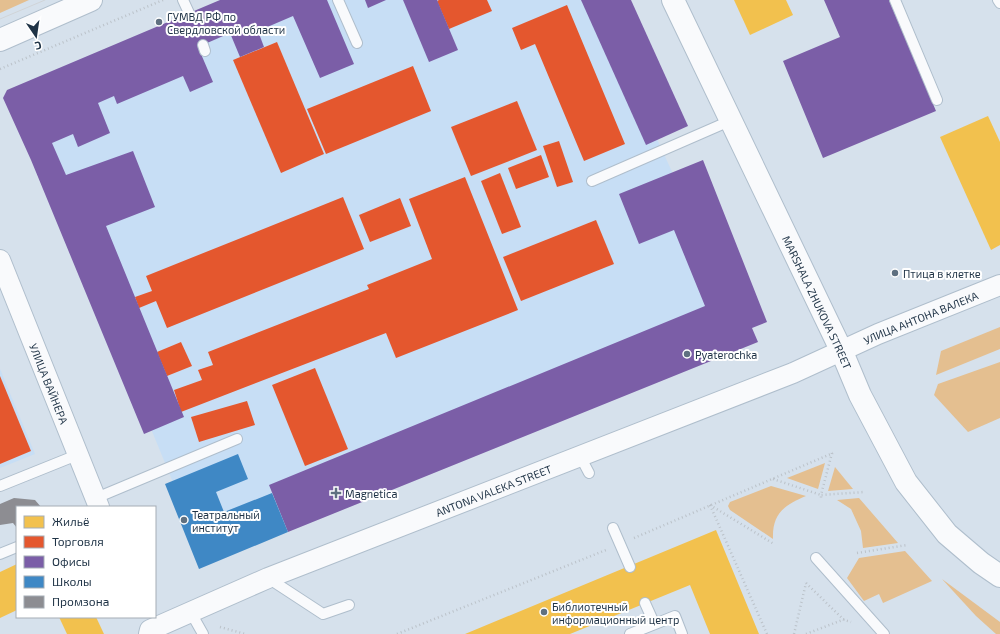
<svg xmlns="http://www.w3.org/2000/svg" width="1000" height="634" viewBox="0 0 1000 634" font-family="'Exo 2',sans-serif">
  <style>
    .built { fill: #c7def5 }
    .green { fill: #e4bf90 }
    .homes { fill: #f2c14e }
    .shops { fill: #e4572e }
    .offices { fill: #7b5ea7 }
    .schools { fill: #3f88c5 }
    .industry { fill: #8d8d92 }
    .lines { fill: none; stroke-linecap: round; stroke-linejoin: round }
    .service-casing { stroke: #afbecc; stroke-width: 12 }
    .minor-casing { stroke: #afbecc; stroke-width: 22 }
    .tertiary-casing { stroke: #afbecc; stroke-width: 24 }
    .secondary-casing { stroke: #afbecc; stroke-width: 24 }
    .path { stroke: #bbc2c9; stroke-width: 2.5; stroke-dasharray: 1 3; stroke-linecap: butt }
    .service { stroke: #f9fafc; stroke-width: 10 }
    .minor { stroke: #f9fafc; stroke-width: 20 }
    .tertiary { stroke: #f9fafc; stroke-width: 22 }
    .secondary { stroke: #f9fafc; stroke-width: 22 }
    .tram { stroke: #d0d4d8; stroke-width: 1 }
    .poi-dot { fill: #5f7080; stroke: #fff; stroke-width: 1.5 }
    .labels { text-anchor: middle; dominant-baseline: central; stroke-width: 4; stroke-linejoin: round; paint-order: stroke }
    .poi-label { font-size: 11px; fill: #1f3346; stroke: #fff; text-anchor: start }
    .street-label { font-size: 11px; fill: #1f3346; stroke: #fff }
  </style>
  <rect width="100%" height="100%" fill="#d6e1ec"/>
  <g class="built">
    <polygon points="245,0 593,0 743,326 205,560 14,96"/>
    <polygon points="0,369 35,454 0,468"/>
  </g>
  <g class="green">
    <polygon points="0,0 29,0 0,13"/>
    <polygon points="1000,327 1000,349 936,375 941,351"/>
    <polygon points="1000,362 1000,418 968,432 934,395 938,384"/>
    <polygon points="825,463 818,489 787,478"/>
    <polygon points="835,467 853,489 828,491"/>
    <path d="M771,486L806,496C784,505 772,514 773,539L730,510L728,506L730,502Z"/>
    <polygon points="859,498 898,543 863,548 861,531 851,509 837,500"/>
    <polygon points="905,551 932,581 883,603 879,594 864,601 847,578 859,558"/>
    <polygon points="942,579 1000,622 1000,634 996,634 976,616"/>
  </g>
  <g class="homes">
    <polygon points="734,0 786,0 793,15 750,35"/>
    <polygon points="988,116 1000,142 1000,245 991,250 940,137"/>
    <polygon points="716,530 759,634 710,634 690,585 570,634 465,634"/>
    <polygon points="17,564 17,610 0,618 0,572"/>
    <polygon points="59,617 96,617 104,634 67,634"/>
  </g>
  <g class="shops">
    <polygon points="439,0 487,0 492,11 449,29 437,1"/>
    <polygon points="567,5 625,144 584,161 535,44 521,50 512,28"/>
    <polygon points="277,42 324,154 281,173 233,60"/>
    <polygon points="413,66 431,111 326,154 307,109"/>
    <polygon points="517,101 537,150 471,176 451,127"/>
    <polygon points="559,141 573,182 557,187 543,146"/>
    <polygon points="541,155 549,177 516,189 508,168"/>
    <polygon points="500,173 521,227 502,234 481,181"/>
    <polygon points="465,177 518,310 396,358 386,333 181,412 174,390 202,380 198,370 213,365 208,352 369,289 367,285 432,259 409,199"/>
    <polygon points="343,197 364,249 167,328 156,301 139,308 135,297 152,291 146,276"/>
    <polygon points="400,198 411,226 370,242 359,215"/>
    <polygon points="596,220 614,264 521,301 503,257"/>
    <polygon points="181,342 192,366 167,376 157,352"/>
    <polygon points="315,368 348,449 305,466 272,385"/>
    <polygon points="0,376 31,451 0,464"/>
    <polygon points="247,401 255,425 199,442 191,417"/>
  </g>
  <g class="offices">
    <polygon points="220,0 327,0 354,64 320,78 293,16 258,31 264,47 240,57 230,33 198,47 213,82 190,92 183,76 117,104 114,96 98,103 110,133 78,147 73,134 52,143 66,175 133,151 155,207 106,226 184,417 144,434 31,160 3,98 7,90"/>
    <polygon points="365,0 386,0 368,8"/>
    <polygon points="403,0 437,0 458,50 429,62"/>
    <polygon points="581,0 631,0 688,126 646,145"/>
    <polygon points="824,0 889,0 936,111 823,158 783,61 840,37"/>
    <polygon points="703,160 767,322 752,328 758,342 288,532 269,485 705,306 674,230 639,244 619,194"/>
  </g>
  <polygon class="schools" points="238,454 248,479 216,492 224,512 272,493 288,532 199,569 165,484"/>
  <polygon class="industry" points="14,498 35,500 41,507 17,507 17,528 13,523 0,525 0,504"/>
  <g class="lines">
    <g class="service-casing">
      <g id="service">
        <polyline points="183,0 189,13"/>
        <polyline points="338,0 357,43"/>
        <polyline points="895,0 937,100"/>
        <polyline points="998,0 1000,3"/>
        <polyline points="203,45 205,51"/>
        <polyline points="592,181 732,120"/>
        <polyline points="580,456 589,473"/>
        <polyline points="0,486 77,455"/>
        <polyline points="96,498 237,439"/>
        <polyline points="613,528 630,567"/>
        <polyline points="0,554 17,547"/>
        <polyline points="816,558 884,634"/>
        <polyline points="268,578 323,614 349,605"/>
        <polyline points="645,603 654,623"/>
        <polyline points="190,611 203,634"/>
        <polyline points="630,634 675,616 682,634"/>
      </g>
    </g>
    <g class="minor-casing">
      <g id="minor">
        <path id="s1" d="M0,260L99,507"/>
        <path id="s2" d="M149,634L150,630L268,578L793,373L878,334L1000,285"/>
      </g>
    </g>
    <g class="tertiary-casing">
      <g id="tertiary">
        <path id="s3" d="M673,0L842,352L860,395L906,482L947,534L981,563L1000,576"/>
      </g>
    </g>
    <g class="secondary-casing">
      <polyline id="secondary" points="0,40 91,0"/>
    </g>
    <g class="path">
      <polyline points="0,69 163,0"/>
      <polyline points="832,453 821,495 864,492"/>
      <polyline points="773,479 821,495 821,500"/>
      <polyline points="710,505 767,634"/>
      <polyline points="710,505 774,544"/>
      <polyline points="634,538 833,453"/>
      <polyline points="857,553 907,545"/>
      <polyline points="806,583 844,620 851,622"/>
      <polyline points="220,627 245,634"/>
      <polyline points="397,634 606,550"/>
      <polyline points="794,634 806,583"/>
      <polyline points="806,634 845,619"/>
    </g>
    <use href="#service" class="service"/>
    <use href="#minor" class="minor"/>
    <use href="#tertiary" class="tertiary"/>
    <use href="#secondary" class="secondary"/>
    <polyline class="tram" points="0,19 45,0"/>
  </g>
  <g class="poi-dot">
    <circle cx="159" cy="22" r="4"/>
    <circle cx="895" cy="273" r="4"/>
    <circle cx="687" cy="354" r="4"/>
    <path d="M334 487h4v4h4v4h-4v4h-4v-4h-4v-4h4z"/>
    <circle cx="184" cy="520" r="4"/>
    <circle cx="544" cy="612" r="4"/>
  </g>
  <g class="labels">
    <g class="poi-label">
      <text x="167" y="16">ГУМВД РФ по<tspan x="167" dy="13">Свердловской области</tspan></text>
      <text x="903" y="273">Птица в клетке</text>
      <text x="695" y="354">Pyaterochka</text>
      <text x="345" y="493">Magnetica</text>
      <text x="192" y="514">Театральный<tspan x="192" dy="13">институт</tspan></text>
      <text x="552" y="606">Библиотечный<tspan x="552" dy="13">информационный центр</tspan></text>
    </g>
    <g class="street-label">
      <text stroke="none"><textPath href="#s3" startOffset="335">MARSHALA ZHUKOVA STREET</textPath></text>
      <text stroke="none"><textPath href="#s2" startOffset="836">УЛИЦА АНТОНА ВАЛЕКА</textPath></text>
      <text stroke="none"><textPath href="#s1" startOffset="133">УЛИЦА ВАЙНЕРА</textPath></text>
      <text stroke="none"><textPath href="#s2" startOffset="375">ANTONA VALEKA STREET</textPath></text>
    </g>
  </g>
  <rect x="16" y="506" width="140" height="112" fill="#ffffff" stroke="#a5adb5"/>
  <rect x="24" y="516" width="20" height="12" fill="#f2c14e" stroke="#a5adb5"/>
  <text x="52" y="526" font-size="12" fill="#1f3346">Жильё</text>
  <rect x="24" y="536" width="20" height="12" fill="#e4572e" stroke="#a5adb5"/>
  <text x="52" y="546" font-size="12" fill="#1f3346">Торговля</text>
  <rect x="24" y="556" width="20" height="12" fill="#7b5ea7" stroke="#a5adb5"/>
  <text x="52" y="566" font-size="12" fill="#1f3346">Офисы</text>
  <rect x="24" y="576" width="20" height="12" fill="#3f88c5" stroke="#a5adb5"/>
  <text x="52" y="586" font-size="12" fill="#1f3346">Школы</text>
  <rect x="24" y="596" width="20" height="12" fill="#8d8d92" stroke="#a5adb5"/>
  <text x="52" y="606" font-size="12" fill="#1f3346">Промзона</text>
  <g transform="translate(36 36) rotate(167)" stroke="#ffffff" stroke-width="3" paint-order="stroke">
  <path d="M0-3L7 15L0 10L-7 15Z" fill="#1f3346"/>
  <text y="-6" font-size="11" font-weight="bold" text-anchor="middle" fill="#1f3346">С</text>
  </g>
</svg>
